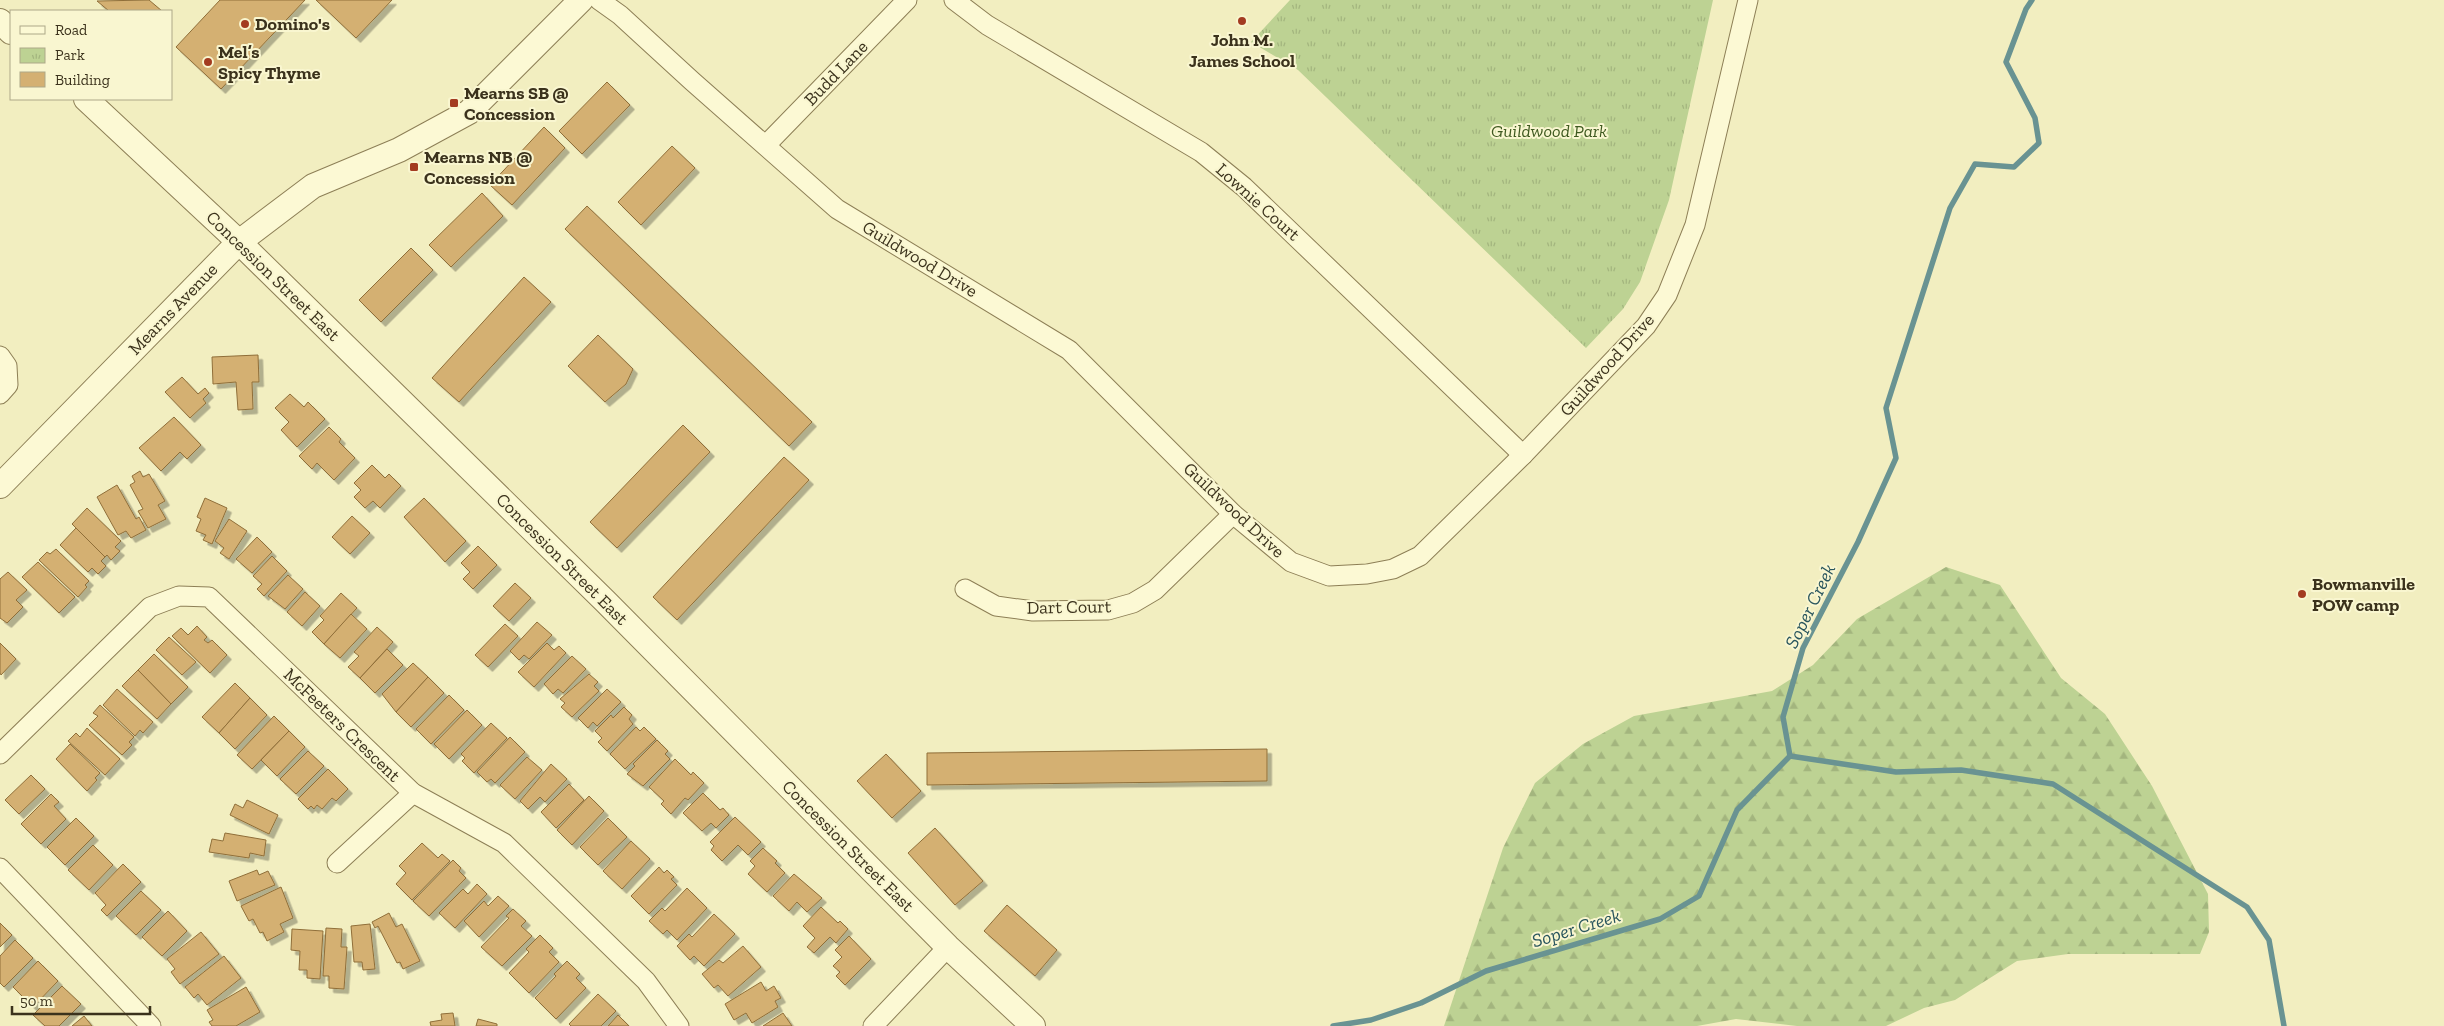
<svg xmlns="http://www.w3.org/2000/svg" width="2444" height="1026" viewBox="0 0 2444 1026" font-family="'Zilla Slab',serif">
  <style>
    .forest { fill: url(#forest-firs) }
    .park { fill: url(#park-tufts) }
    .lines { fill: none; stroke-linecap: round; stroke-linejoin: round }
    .stream { stroke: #699392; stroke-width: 5.5 }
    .building { fill: #d4b072; stroke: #8f6e39; filter: url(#shadow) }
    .minor-casing { stroke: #8d7f56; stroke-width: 21 }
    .tertiary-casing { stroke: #8d7f56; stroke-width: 26 }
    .minor { stroke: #fcf9d4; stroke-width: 19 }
    .tertiary { stroke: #fcf9d4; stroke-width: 24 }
    .poi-dot { fill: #a33b20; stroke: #f9f6d0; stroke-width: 2 }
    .labels { text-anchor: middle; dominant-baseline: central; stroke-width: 4; stroke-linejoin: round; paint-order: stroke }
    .poi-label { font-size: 18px; font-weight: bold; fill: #3b321c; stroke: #f9f6d0; text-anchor: start }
    .street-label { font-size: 18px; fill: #3b321c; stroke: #f9f6d0 }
    .park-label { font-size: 18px; font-style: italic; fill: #3f5a20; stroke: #f9f6d0 }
    .water-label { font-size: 19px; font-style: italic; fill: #29555d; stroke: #f9f6d0 }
  </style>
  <defs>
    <pattern id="forest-firs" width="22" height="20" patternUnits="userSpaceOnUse" patternTransform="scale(1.25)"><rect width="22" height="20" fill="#bdd293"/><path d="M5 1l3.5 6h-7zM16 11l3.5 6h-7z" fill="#a3b57e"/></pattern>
    <pattern id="park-tufts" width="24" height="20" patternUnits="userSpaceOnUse" patternTransform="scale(1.25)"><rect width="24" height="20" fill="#bdd293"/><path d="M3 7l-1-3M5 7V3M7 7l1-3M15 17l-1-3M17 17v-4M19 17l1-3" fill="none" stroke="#a3b57e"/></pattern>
    <filter id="shadow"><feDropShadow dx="4.5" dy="4.5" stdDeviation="0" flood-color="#0004"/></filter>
  </defs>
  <rect width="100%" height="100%" fill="#f2eec0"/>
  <polygon class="forest" points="1946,567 2000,585 2061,678 2105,714 2152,786 2208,894 2209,932 2200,954 2068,954 2017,961 1955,1000 1924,1008 1886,1026 1797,1026 1736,1019 1697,1026 1444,1026 1503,848 1535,783 1583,744 1634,716 1772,691 1813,665 1857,619"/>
  <polygon class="park" points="1290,0 1713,0 1669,200 1640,282 1623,309 1586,348 1298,70 1251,42"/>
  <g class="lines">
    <g class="stream">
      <polyline points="1790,756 1783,717 1803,648 1858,542 1896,458 1886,408 1950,208 1975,164 2014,167 2039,143 2035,118 2006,62 2026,9 2032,0"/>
      <polyline points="1790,756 1896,772 1961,770 2053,784 2247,907 2269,940 2284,1026"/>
      <polyline points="1333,1026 1371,1020 1421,1003 1486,971 1660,919 1699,896 1737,810 1790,756"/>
    </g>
  </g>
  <g class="building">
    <polygon points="149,0 162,11 109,11 97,1"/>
    <polygon points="220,0 305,0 221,89 176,47"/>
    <polygon points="316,0 392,0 356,38"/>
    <polygon points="607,82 630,105 582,154 559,131"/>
    <polygon points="544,127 565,148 512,205 490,185"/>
    <polygon points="672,146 695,168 641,225 618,202"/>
    <polygon points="482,193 503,216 451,267 429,245"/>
    <polygon points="587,206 812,422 789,446 565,229"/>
    <polygon points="411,248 433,270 381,322 359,300"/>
    <polygon points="524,277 551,302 459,402 432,378"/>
    <polygon points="598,335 633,369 626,384 605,402 568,366"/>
    <polygon points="258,355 259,382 252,382 253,409 238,410 236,382 213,384 212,357"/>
    <polygon points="182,377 198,394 205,388 209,393 203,399 206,403 190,418 165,392"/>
    <polygon points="290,394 304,407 308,402 325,419 297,447 281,430 289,422 275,408"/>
    <polygon points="174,417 201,445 187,459 180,452 161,471 139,448"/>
    <polygon points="683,425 710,452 617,548 590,522"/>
    <polygon points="329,427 341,439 339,442 355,458 334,480 317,463 312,469 299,456"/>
    <polygon points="784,457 809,480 677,620 653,597"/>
    <polygon points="372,465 385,478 389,474 401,486 380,508 373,501 365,508 354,497 361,490 354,483"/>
    <polygon points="140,471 143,477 149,474 165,501 158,505 166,519 148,528 138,511 143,509 130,485 135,482 132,476"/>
    <polygon points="117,485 136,519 139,517 146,530 131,538 126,531 118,535 97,497"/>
    <polygon points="205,498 227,508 212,544 203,540 206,535 196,531 201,519 197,517"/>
    <polygon points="424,498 466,541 445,562 404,517"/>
    <polygon points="87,508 121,541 115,547 120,551 111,560 107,555 105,557 72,524"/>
    <polygon points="352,516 370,533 350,554 332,537"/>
    <polygon points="229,519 247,531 229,559 220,553 224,548 215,541"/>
    <polygon points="76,528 105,557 101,561 106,566 98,574 92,568 88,572 60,545"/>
    <polygon points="257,537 272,552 252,573 236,559"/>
    <polygon points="478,546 497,565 473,589 463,579 470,572 461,563"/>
    <polygon points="56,549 89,581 85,585 87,587 78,597 39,560 47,552 50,554"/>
    <polygon points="272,556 287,571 264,596 257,589 262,584 253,576"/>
    <polygon points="38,562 75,597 59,613 22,577"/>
    <polygon points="8,572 27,590 16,600 23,607 7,623 0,618 0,579"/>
    <polygon points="288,575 303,589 285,609 268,596"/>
    <polygon points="515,583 531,598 509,621 493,606"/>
    <polygon points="305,592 320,606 302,626 287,612"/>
    <polygon points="341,593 357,608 324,644 312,632 324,620 320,616"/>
    <polygon points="351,614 367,629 340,658 324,644"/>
    <polygon points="537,622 552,635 529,659 524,655 519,660 510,651"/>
    <polygon points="505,624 518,636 488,667 475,655"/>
    <polygon points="197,626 207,637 204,640 208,643 212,640 227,655 210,673 172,636 181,628 188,635"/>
    <polygon points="377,627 393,642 360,678 348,667 359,656 354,652"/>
    <polygon points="169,637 196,662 182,675 156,650"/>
    <polygon points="0,643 16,659 1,675 0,673"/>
    <polygon points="547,643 554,650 559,646 566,653 534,687 518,672"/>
    <polygon points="387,649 403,665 375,693 360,678"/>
    <polygon points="154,654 188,687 171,704 138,670"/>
    <polygon points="572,656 586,669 563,693 558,689 553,694 544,684"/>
    <polygon points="413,663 428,677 396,712 382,694"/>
    <polygon points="138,670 171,704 157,719 122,686"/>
    <polygon points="589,674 598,682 594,686 599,691 572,717 561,707 565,703 560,699"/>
    <polygon points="428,677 444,693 411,727 396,712"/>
    <polygon points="235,683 250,698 219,733 202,717"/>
    <polygon points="117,689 153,722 143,733 140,730 135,736 103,705"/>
    <polygon points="607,689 621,702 597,726 593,722 588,728 578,718"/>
    <polygon points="449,695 464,710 431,744 416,729"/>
    <polygon points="250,698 267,715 235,749 219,733"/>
    <polygon points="100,705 134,737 129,742 132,745 122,755 89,725 98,716 93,713"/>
    <polygon points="624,707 632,715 629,719 633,724 607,751 598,742 602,738 595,731 611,715 613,718"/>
    <polygon points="467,710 482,725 449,759 434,744"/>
    <polygon points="274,716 289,731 252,769 237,755"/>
    <polygon points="491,723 507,738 474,773 462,761 465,758 461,754"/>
    <polygon points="636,727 640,731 644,727 656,739 625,769 610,754"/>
    <polygon points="87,728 120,759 105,775 68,741 76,733 80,737"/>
    <polygon points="289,731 305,747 277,776 261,760"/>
    <polygon points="510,737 525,752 495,783 491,779 487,782 477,772"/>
    <polygon points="657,740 668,751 665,754 670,759 643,786 627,774 635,766 633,764"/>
    <polygon points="70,744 100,773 95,778 97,780 87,791 56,759"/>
    <polygon points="1267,749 1267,781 927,785 927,753"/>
    <polygon points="308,751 324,766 296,794 280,779"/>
    <polygon points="886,754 921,791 892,818 857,781"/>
    <polygon points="527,757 542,770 515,799 500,785"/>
    <polygon points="675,759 691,775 693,772 704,783 688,800 685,798 671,814 661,804 664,801 649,787"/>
    <polygon points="551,764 567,779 545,802 540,797 528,809 520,801"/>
    <polygon points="328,769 348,789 336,801 332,798 322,809 317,805 314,809 311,806 308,809 298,799"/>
    <polygon points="31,775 45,789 19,814 5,800"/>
    <polygon points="569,784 584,800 556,828 541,812"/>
    <polygon points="703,793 720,810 723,808 729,815 716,828 711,823 702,831 683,813"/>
    <polygon points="51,794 59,802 54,806 66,819 41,844 21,824"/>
    <polygon points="589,796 604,811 572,845 557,830"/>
    <polygon points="247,800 278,815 269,834 230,815 235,804 243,808"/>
    <polygon points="735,817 761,842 748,855 738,845 722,861 711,850 714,846 710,842"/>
    <polygon points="76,818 94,836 65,865 47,847"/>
    <polygon points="608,818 627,837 598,865 580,847"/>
    <polygon points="935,828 983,881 955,905 908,853"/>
    <polygon points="225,833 266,840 264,856 250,853 249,858 209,852 212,839 223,841"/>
    <polygon points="631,841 650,859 622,889 603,871"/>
    <polygon points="422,843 438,858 442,854 450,861 412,900 396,884 406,873 399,866"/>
    <polygon points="93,845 113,865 89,890 68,870"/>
    <polygon points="763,848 777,861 775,863 785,873 767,892 748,874 755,866 750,861"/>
    <polygon points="453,860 461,868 459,871 466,878 429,916 413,901"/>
    <polygon points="123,864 141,882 107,916 101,910 106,905 95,893"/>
    <polygon points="659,867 664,873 667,870 674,877 671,879 677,885 649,914 631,896"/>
    <polygon points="257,870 259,875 268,871 275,885 237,901 229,881"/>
    <polygon points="794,874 822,898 807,912 797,902 789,911 773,896"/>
    <polygon points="477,884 487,894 455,928 439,913 463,889 468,894"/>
    <polygon points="281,887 293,918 280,924 284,932 267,941 263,932 260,933 253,919 249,921 241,906"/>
    <polygon points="687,888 707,908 677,940 667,930 663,934 649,921 662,908 665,911"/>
    <polygon points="141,891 161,910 136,935 116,916"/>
    <polygon points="498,896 509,906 479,937 464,921 484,901 488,906"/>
    <polygon points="1007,905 1057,950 1035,976 984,931"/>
    <polygon points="821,907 838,923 840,921 848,929 836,943 830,937 814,953 807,947 815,938 803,926"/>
    <polygon points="513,909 526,921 521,926 532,936 502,966 481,947 509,918 506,916"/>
    <polygon points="168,911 187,931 162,956 142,937"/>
    <polygon points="389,913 396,927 402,924 420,961 403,969 400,962 397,963 378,926 375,928 372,922"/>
    <polygon points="714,914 735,934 704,966 694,956 690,960 677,946 689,934 692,937"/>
    <polygon points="0,923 12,935 0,947"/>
    <polygon points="370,924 375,969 363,970 362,962 354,962 351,926"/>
    <polygon points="326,928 342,929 341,947 347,947 344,989 329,988 329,976 323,976"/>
    <polygon points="292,929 323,931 320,979 307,978 307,970 299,970 300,951 291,950"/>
    <polygon points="201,932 219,954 180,984 171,972 175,969 167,959"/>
    <polygon points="540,935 553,948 549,952 559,962 529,993 509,973 529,952 526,949"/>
    <polygon points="849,936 871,959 845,985 836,976 840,972 833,966 842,957 835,950"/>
    <polygon points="15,940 33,958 4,987 0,983 0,956"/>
    <polygon points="743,946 761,967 728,996 718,985 714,988 702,974 719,960 723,963"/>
    <polygon points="224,956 241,978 207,1005 198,994 194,998 185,987"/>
    <polygon points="38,961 58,981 33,1007 13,987"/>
    <polygon points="567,961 580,974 576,978 586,988 556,1019 535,998 556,976 554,974"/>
    <polygon points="761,982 766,991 774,986 781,998 775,1001 778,1007 752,1023 746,1013 734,1020 725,1004"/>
    <polygon points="62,986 81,1004 59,1026 45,1026 33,1015"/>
    <polygon points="246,987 260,1012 236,1026 212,1026 209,1022 213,1020 207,1010"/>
    <polygon points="598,994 616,1011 601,1026 571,1026 569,1024"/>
    <polygon points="453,1013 455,1026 431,1026 430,1022 442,1020 441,1014"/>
    <polygon points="783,1013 792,1026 763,1026"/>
    <polygon points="618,1015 629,1026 608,1026"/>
    <polygon points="84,1016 92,1026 72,1026"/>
    <polygon points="478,1019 497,1024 497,1026 476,1026"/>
  </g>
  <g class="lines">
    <g class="minor-casing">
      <g id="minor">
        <polyline points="599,0 620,15 692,81 837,209 1069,350 1233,514 1291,562 1329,576 1367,574 1393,569 1420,556 1523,455 1646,326 1667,295 1695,225 1748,0"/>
        <polyline points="954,0 987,25 1201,152 1244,187 1523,455"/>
        <polyline points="766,145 907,0"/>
        <polyline points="0,356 7,366 8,385 0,394"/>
        <polyline points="965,589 996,606 1033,611 1108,610 1133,603 1155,590 1233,514"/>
        <polyline points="0,754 150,607 179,596 209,597 413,793 504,843 646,981 679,1026"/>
        <polyline points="337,863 413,793"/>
        <polyline points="0,868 151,1026"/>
        <polyline points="873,1026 948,947"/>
      </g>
    </g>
    <g class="tertiary-casing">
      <g id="tertiary">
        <polyline points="0,21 11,32"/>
        <polyline points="86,99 239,242 605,601 948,947 1033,1026"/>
        <polyline points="0,486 239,242 313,186 399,150 469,112 581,0"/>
      </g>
    </g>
    <use href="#minor" class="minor"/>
    <use href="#tertiary" class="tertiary"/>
  </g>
  <g class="poi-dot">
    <circle cx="1242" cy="21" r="5"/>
    <circle cx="245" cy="24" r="5"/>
    <circle cx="208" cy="62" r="5"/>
    <rect x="449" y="98" width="10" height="10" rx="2.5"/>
    <rect x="409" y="162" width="10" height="10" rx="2.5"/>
    <circle cx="2302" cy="594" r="5"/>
  </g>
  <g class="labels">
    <g class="poi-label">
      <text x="255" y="24">Domino's</text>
      <text x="1242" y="40" text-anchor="middle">John M.<tspan x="1242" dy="21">James School</tspan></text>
      <text x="218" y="52">Mel’s<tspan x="218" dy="21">Spicy Thyme</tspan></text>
      <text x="464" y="93">Mearns SB @<tspan x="464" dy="21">Concession</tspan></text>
      <text x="424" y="157">Mearns NB @<tspan x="424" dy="21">Concession</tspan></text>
      <text x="2312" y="584">Bowmanville<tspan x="2312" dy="21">POW camp</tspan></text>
    </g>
    <g class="street-label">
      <text transform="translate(836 73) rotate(-46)">Budd Lane</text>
      <text transform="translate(1258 202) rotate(42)">Lownie Court</text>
      <text transform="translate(920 259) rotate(31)">Guildwood Drive</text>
      <text transform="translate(273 276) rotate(44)">Concession Street East</text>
      <text transform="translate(173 309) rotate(-46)">Mearns Avenue</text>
      <text transform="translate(1607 365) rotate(-48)">Guildwood Drive</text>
      <text transform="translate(1234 510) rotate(43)">Guildwood Drive</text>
      <text transform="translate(562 559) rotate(45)">Concession Street East</text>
      <text transform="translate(1069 607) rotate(-1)">Dart Court</text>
      <text transform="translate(342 725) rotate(44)">McFeeters Crescent</text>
      <text transform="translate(848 846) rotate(45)">Concession Street East</text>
    </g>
    <g class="park-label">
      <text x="1549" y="131">Guildwood Park</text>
    </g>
    <g class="water-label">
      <text transform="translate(1810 606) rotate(-64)">Soper Creek</text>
      <text transform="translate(1576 928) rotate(-17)">Soper Creek</text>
    </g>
  </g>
  <rect x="10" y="10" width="162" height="90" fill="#f9f6d0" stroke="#ada888"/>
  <rect x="20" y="26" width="25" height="8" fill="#fcf9d4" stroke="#ada888"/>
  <text x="55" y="35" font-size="15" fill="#3b321c">Road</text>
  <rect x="20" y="48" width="25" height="15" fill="url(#park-tufts)" stroke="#ada888"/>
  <text x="55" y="60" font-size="15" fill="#3b321c">Park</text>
  <rect x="20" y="72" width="25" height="15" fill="#d4b072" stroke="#ada888"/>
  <text x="55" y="85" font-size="15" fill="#3b321c">Building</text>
  <path d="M12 1006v8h138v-8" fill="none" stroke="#3b321c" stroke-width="2.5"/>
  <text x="20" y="1006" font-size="15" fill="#3b321c" stroke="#f9f6d0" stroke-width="4" paint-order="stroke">50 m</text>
</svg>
